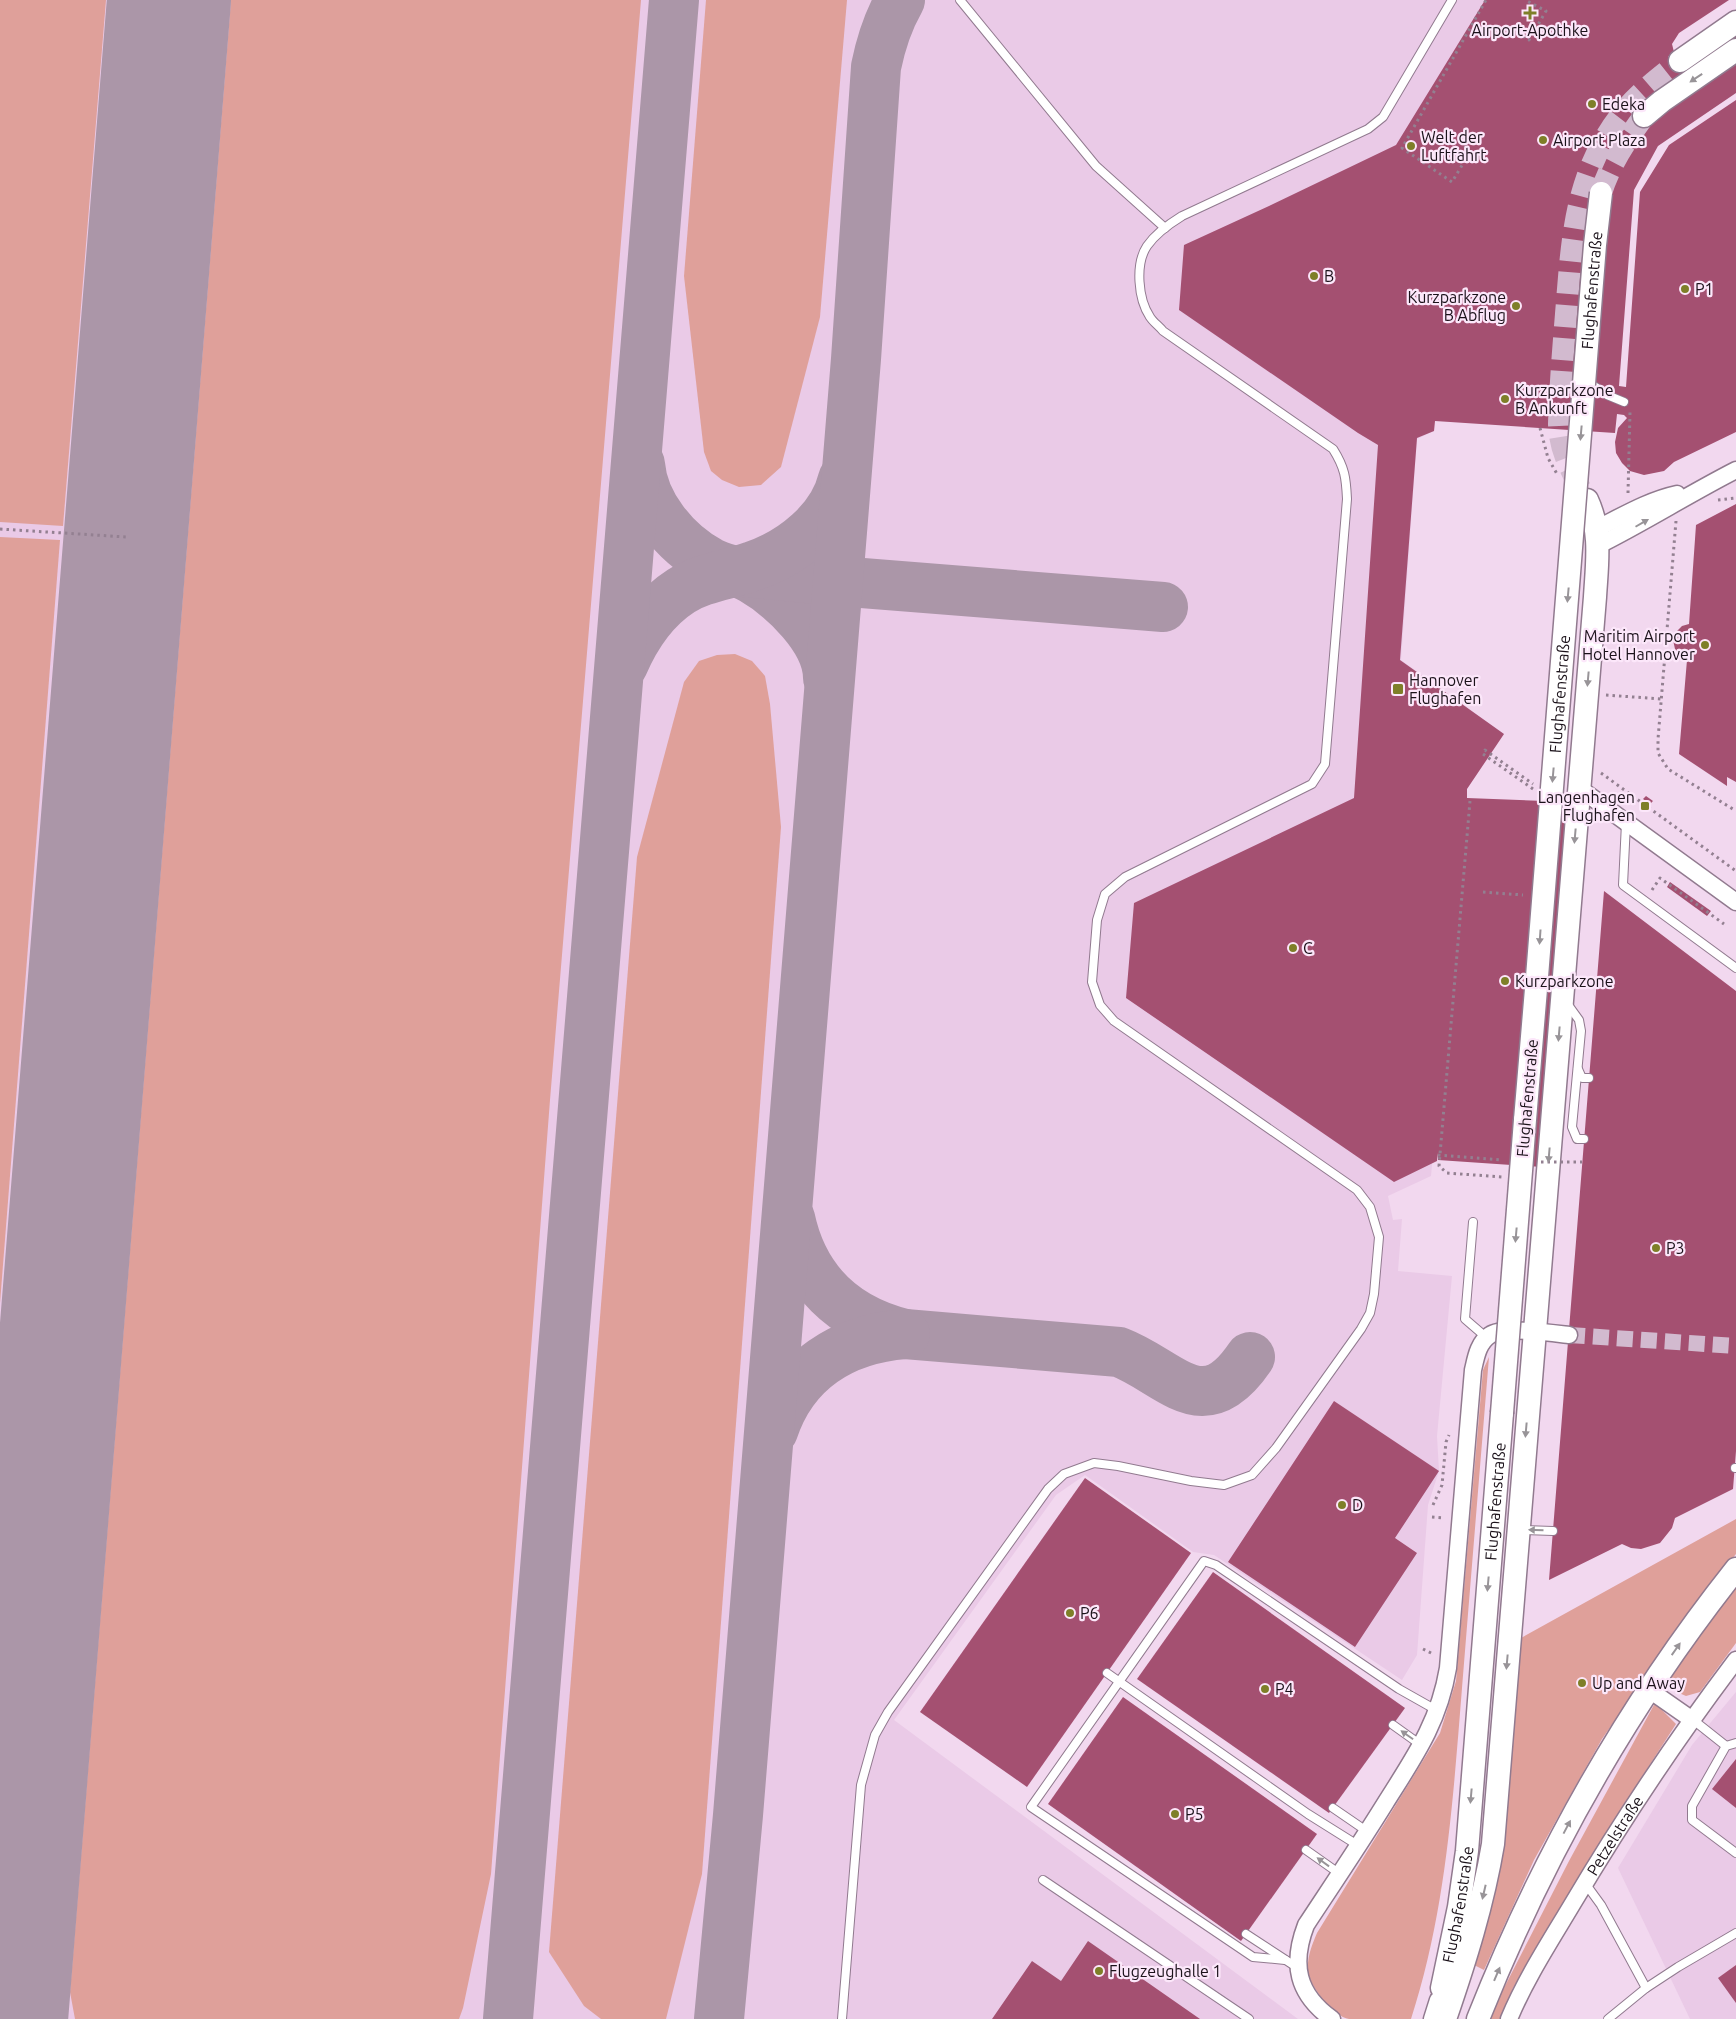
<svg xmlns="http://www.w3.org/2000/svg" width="1736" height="2019" viewBox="0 0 1736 2019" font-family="Ubuntu,sans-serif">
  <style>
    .built { fill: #eacae7 }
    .green { fill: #dfa09a }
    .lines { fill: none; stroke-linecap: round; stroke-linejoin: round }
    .taxiway { stroke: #ab96a8; stroke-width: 50 }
    .runway { stroke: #ab96a8; stroke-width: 124 }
    .building { fill: #a45071 }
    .street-tunnel { stroke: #d2bacf; stroke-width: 16; stroke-dasharray: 16 8; stroke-linecap: butt }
    .secondary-tunnel { stroke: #d2bacf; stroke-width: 22; stroke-dasharray: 22 11; stroke-linecap: butt }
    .lane-casing { stroke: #917a8f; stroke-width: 10 }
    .street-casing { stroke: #917a8f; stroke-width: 19 }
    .secondary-casing { stroke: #917a8f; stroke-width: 25 }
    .path { stroke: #938091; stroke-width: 3; stroke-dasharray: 2.5 4; stroke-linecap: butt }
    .lane { stroke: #fff; stroke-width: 8 }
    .street { stroke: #fff; stroke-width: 16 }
    .secondary { stroke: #fff; stroke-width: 22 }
    .secondary-bridge-casing { stroke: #917a8f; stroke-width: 25; stroke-linecap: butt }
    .path-bridge { stroke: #938091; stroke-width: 3; stroke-dasharray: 2.5 4; stroke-linecap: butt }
    .secondary-bridge { stroke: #fff; stroke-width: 22 }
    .oneway { fill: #989498 }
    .poi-dot { fill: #7e7f28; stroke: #fce7fa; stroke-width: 2 }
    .labels { text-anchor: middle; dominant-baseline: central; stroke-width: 4.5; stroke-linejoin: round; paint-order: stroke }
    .poi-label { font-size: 16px; fill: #1b121a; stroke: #fce7fa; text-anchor: start }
    .street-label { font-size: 16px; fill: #1b121a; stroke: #fce7fa }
  </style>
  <rect width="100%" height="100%" fill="#f2d8ef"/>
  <g class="built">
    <polygon points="0,0 1563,0 1454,186 1434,431 1417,439 1401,660 1504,734 1467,789 1431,1176 1388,1196 1393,1220 1402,1219 1398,1271 1452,1276 1437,1436 1439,1471 1428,1505 1417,1655 1402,1680 1214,1555 1193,1552 1085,1475 1056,1495 894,1720 1298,2019 0,2019"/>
    <polygon points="1736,1692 1736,2019 1690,2019 1618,1868 1692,1745"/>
  </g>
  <g class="green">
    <polygon points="0,0 106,0 63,526 0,522"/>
    <polygon points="231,0 641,0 550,1100 491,1874 463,2008 459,2019 75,2019 70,1992"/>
    <polygon points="706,0 847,0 820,317 781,467 761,485 739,487 722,480 711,471 704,452 684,276"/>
    <polygon points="0,537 60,540 0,1303"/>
    <polygon points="735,654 752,661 765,676 770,704 781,827 702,1874 666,2019 601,2019 584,2006 549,1952 637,857 684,682 699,661 717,655"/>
    <path d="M1489,1357C1480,1467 1471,1577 1462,1688C1453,1799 1446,1912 1411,2019C1392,2019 1368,2019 1349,2019C1334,2017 1308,1985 1308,1970C1307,1957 1312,1945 1317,1933L1440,1733L1456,1681L1483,1370Z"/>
    <polygon points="1736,1519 1736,1554 1697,1602 1602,1739 1534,1860 1484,1970 1474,1965 1504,1842 1521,1638"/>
    <polygon points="1736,1585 1736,1643 1700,1692 1686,1696 1679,1693 1670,1683 1671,1675"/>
    <polygon points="1655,1703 1676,1724 1588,1861 1513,1988 1500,2019 1488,2019 1569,1861"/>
  </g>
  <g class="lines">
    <g class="taxiway">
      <path d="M640,464C643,504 675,543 710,562C724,569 739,571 752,579C783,597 828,639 828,678"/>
      <polyline points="734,571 837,581 1163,607"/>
      <path d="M623,665C636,635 653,609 681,591C703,577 729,575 753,566C792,553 833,521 843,479"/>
      <path d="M790,1218C803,1280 843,1319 905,1334L1119,1352C1171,1372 1203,1426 1250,1357"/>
      <path d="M773,1431C793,1370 842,1339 905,1334"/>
      <polyline points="11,1964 13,2019"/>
      <polyline points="508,2019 674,0"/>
      <path d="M719,2019L738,1815L856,359L876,67C881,42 888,21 900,0"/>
    </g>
    <polyline class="runway" points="6,2019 169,0"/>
  </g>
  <g class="building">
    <polygon points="1485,0 1729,0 1679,33 1672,44 1675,56 1736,35 1736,93 1658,146 1634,190 1619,386 1626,387 1640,192 1669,145 1736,100 1736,432 1674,462 1664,471 1644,475 1630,471 1622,463 1616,453 1615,442 1618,428 1627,418 1624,415 1617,414 1615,433 1435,421 1434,431 1417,438 1400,660 1504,734 1467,789 1467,798 1572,802 1542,1167 1438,1160 1438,1153 1437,1161 1394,1182 1126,998 1134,903 1354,798 1378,445 1358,433 1179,310 1184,245 1269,206 1396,145"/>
    <polygon points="1736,504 1736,782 1727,777 1727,786 1679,754 1687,660 1680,656 1675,649 1673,640 1677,631 1682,626 1689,624 1696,525"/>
    <polygon points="1646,796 1653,801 1650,804 1643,799"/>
    <polygon points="1670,882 1711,911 1707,916 1667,887"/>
    <polygon points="1604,891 1736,991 1736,1451 1733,1489 1675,1518 1672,1528 1660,1543 1641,1549 1631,1548 1622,1544 1549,1580"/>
    <polygon points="1334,1401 1439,1471 1395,1538 1417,1553 1355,1647 1228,1562"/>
    <polygon points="1085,1478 1191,1553 1027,1787 920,1712"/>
    <polygon points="1213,1572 1405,1708 1329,1813 1137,1679"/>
    <polygon points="1123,1697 1317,1834 1241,1941 1048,1804"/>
    <polygon points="1736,1759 1736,1808 1712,1789"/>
    <polygon points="1088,1941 1200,2019 992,2019 1032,1961 1061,1981"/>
    <polygon points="1736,1965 1736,2003 1718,1978"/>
  </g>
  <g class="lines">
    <polyline class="street-tunnel" points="1569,1335 1736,1346"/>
    <g class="secondary-tunnel">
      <path d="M1601,193C1610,164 1626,141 1644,116"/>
      <path d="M1580,488C1569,465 1560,450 1559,424C1560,388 1563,351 1566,314C1572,241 1574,175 1621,115C1637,94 1659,78 1680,61"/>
    </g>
    <g class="lane-casing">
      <g id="lane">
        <polyline points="960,0 1096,166 1165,228"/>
        <polyline points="1587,381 1607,395 1624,402"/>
        <polyline points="1626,823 1623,885 1736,968"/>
        <polyline points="1566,1002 1579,1020 1581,1031 1572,1127 1577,1139 1584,1139"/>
        <polyline points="1578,1069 1582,1078 1589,1078"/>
        <polyline points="1473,1222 1465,1319 1487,1338"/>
        <polyline points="1735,1468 1736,1468"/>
        <polyline points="1520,1530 1553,1531"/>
        <polyline points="1107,1673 1308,1814 1359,1846"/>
        <polyline points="1692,1719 1726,1746"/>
        <polyline points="1393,1725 1421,1745"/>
        <polyline points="1736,1743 1726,1746 1692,1806 1692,1820 1736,1853"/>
        <polyline points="1333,1808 1368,1832"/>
        <polyline points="1306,1850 1340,1874"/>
        <polyline points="1043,1880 1249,2019"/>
        <polyline points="1585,1883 1601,1905 1646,1988 1608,2019"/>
        <polyline points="1246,1934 1298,1968"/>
        <polyline points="1285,1960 1253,1957 1031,1807 1204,1561 1216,1565 1399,1689 1438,1711"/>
        <polyline points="1646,1988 1678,1967 1736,1933"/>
        <path d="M842,2019L861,1785L875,1735L888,1712L1048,1489L1064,1474L1094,1463L1118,1466L1191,1481L1224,1485L1252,1475L1276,1448L1361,1329L1370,1313L1374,1294L1379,1237L1370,1207L1357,1190L1114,1021L1100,1005L1092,982L1097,920L1105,894L1125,877L1312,784L1325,764L1347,499C1346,478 1345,468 1333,449L1163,331C1159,326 1153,322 1150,317C1138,299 1135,264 1147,246C1156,233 1169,224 1182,216L1368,129L1383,117L1452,0"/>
      </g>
    </g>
    <g class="street-casing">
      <g id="street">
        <path d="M1596,529C1622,516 1649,500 1677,494"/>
        <path d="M1599,545C1645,522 1689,494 1736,470"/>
        <polyline points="1579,788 1736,902"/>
        <polyline points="1648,1689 1691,1719"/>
        <path d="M1332,2019C1297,1994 1291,1964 1306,1925C1333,1884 1360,1844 1386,1802C1415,1756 1439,1722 1448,1668L1473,1370C1476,1357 1478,1343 1490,1335C1502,1326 1552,1333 1569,1335"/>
        <polyline points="1432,2019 1438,2000"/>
        <path id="s1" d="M1509,2019C1526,1978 1551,1940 1573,1903C1623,1819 1677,1738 1736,1660"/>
      </g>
    </g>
    <g class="secondary-casing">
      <g id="secondary">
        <polyline points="1680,61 1736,22"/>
        <polyline points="1644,116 1662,101 1736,50"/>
        <polyline points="1525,1120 1537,977"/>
        <path id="s2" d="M1442,1988L1459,1907L1467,1851L1502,1413"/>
        <path d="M1445,2019C1465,1961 1483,1904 1493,1844L1595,597C1597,563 1602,532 1587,500"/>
        <path d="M1478,2019C1542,1858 1628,1705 1736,1569"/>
      </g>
    </g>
    <g class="path">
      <polyline points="1523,36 1529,40 1546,11 1525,0"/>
      <polyline points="1466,146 1464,149 1470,152 1452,182 1402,148 1486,0"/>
      <polyline points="1540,428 1548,458 1557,474"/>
      <polyline points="1628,493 1630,412"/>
      <polyline points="1718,500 1736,498"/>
      <polyline points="1676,521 1658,739 1658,753 1668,769 1736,811"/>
      <polyline points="0,529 126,537"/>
      <polyline points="1606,695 1661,699"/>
      <polyline points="1601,773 1736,871"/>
      <polyline points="1533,789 1483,754 1485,750 1533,784"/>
      <polyline points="1470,801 1439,1166 1447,1173 1502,1177"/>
      <polyline points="1652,890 1660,878 1724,924"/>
      <polyline points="1483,892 1523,895"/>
      <polyline points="1433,1505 1442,1485 1446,1442 1449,1435"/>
      <polyline points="1432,1517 1444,1518"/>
      <polyline points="1423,1649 1433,1654"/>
    </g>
    <use href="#lane" class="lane"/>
    <use href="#street" class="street"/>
    <use href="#secondary" class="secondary"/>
    <g class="secondary-bridge-casing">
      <g id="secondary-bridge">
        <path id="s3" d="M1537,977L1595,245L1601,193"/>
        <polyline points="1502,1413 1525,1120"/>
      </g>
    </g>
    <g class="path-bridge">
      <polyline points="1438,1155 1502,1160"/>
      <polyline points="1541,1162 1582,1162"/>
    </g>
    <use href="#secondary-bridge" class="secondary-bridge"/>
  </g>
  <defs><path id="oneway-solid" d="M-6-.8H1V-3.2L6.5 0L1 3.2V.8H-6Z" transform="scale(1.25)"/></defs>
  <g class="oneway">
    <use href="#oneway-solid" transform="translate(1696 78) rotate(146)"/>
    <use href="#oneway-solid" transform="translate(1581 433) rotate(95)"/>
    <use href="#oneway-solid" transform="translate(1642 523) rotate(-30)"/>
    <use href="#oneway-solid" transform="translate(1568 595) rotate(95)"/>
    <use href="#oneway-solid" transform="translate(1588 679) rotate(95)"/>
    <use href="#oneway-solid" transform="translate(1553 775) rotate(95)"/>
    <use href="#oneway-solid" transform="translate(1575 836) rotate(95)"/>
    <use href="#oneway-solid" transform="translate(1540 937) rotate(94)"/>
    <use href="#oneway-solid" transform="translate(1559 1034) rotate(95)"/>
    <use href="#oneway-solid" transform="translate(1549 1155) rotate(95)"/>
    <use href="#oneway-solid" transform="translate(1516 1235) rotate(95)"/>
    <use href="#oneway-solid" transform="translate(1526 1430) rotate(95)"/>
    <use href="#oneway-solid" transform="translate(1536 1530) rotate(-178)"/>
    <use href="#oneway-solid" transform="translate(1488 1584) rotate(95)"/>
    <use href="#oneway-solid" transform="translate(1676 1649) rotate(-55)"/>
    <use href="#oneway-solid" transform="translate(1507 1662) rotate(95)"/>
    <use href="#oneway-solid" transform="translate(1407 1735) rotate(-145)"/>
    <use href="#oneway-solid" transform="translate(1471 1796) rotate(95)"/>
    <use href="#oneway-solid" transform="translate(1567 1827) rotate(-62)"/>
    <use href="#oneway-solid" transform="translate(1323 1862) rotate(-144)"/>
    <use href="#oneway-solid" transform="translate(1484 1892) rotate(103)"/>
    <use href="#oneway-solid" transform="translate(1497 1974) rotate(-67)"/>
  </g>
  <g class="poi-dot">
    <path d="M1527.5 5.5h5v5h5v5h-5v5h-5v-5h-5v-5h5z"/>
    <circle cx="1592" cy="104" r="5"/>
    <circle cx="1543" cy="140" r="5"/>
    <circle cx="1411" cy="146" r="5"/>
    <circle cx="1314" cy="276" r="5"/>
    <circle cx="1685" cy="289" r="5"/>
    <circle cx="1516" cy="306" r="5"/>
    <circle cx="1505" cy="399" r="5"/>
    <circle cx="1705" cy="645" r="5"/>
    <rect x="1392" y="683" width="12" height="12" rx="2.5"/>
    <rect x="1640" y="801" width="10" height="10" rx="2.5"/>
    <circle cx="1293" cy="948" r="5"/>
    <circle cx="1505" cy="981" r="5"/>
    <circle cx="1656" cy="1248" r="5"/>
    <circle cx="1342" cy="1505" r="5"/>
    <circle cx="1070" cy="1613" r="5"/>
    <circle cx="1582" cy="1683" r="5"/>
    <circle cx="1265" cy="1689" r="5"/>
    <circle cx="1175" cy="1814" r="5"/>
    <circle cx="1099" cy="1971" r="5"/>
  </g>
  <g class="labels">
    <g class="poi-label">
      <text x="1530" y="30" text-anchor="middle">Airport-Apothke</text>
      <text x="1602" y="104">Edeka</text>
      <text x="1421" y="137">Welt der<tspan x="1421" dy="18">Luftfahrt</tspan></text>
      <text x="1553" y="140">Airport Plaza</text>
      <text x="1324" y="276">B</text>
      <text x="1695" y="289">P1</text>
      <text x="1506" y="297" text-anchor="end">Kurzparkzone<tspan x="1506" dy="18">B Abflug</tspan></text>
      <text x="1515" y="390">Kurzparkzone<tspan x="1515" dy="18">B Ankunft</tspan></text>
      <text x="1695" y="636" text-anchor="end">Maritim Airport<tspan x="1695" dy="18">Hotel Hannover</tspan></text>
      <text x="1409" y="680">Hannover<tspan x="1409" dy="18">Flughafen</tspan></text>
      <text x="1635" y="797" text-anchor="end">Langenhagen<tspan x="1635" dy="18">Flughafen</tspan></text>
      <text x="1303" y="948">C</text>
      <text x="1515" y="981">Kurzparkzone</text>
      <text x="1666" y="1248">P3</text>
      <text x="1352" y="1505">D</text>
      <text x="1080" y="1613">P6</text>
      <text x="1592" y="1683">Up and Away</text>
      <text x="1275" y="1689">P4</text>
      <text x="1185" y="1814">P5</text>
      <text x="1109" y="1971">Flugzeughalle 1</text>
    </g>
    <g class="street-label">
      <text stroke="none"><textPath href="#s3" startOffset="689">Flughafenstraße</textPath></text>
      <text stroke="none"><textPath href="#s3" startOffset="284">Flughafenstraße</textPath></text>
      <text transform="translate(1527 1098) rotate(-85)">Flughafenstraße</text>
      <text stroke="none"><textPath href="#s2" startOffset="490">Flughafenstraße</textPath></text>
      <text stroke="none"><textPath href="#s1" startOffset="212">Petzelstraße</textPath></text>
      <text stroke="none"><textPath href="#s2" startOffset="85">Flughafenstraße</textPath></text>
    </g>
  </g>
</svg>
